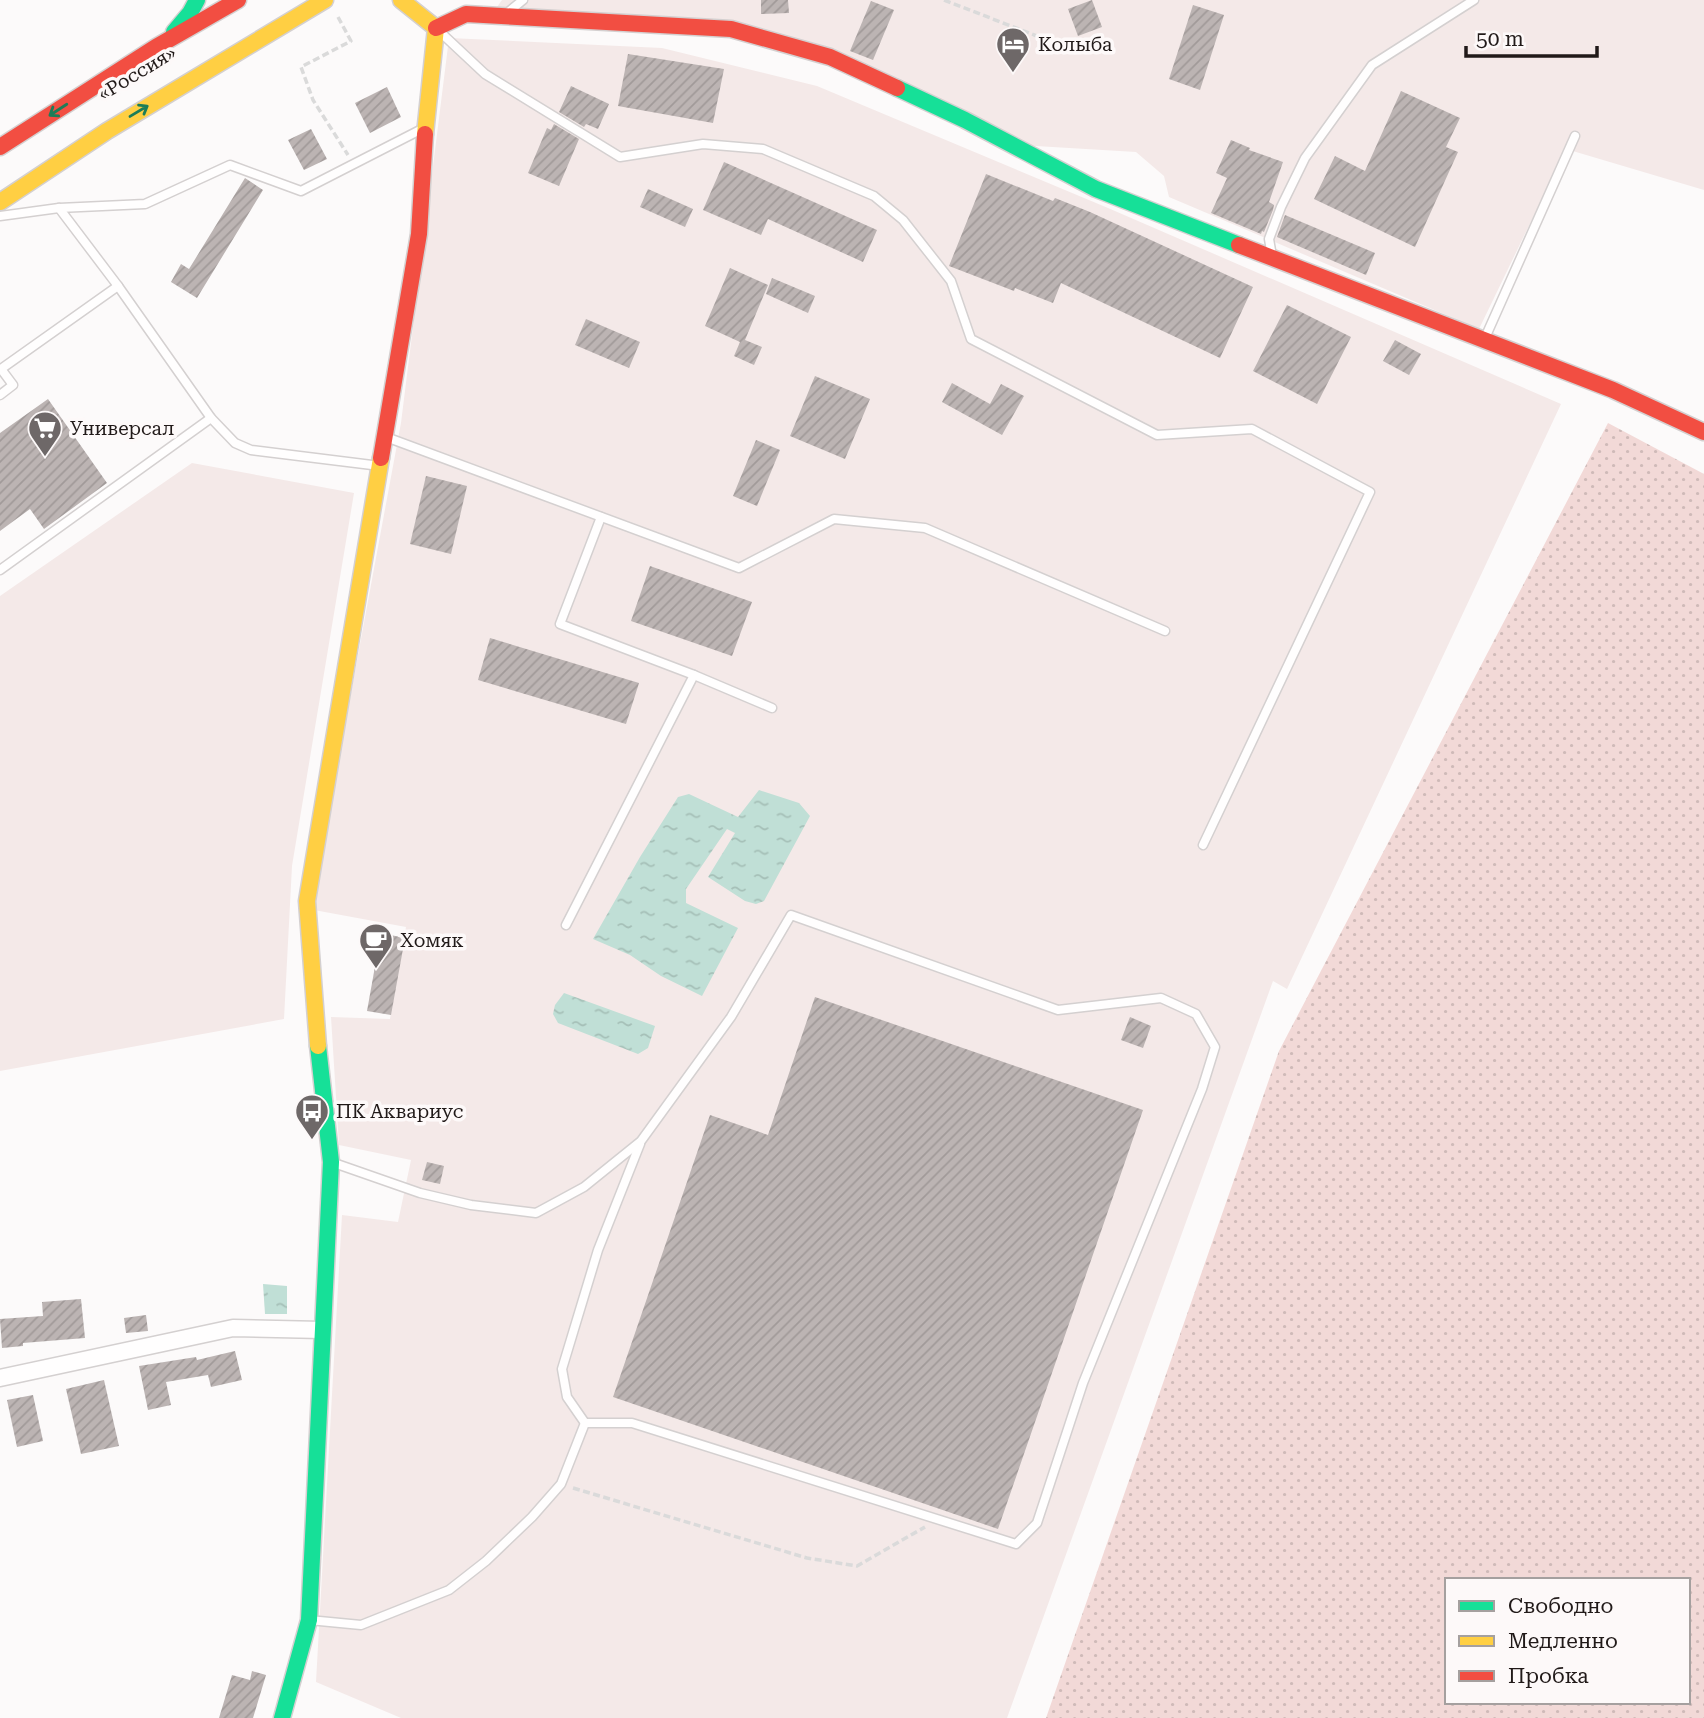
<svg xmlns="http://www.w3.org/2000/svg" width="1704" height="1718" viewBox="0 0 1704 1718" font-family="'Roboto Serif',serif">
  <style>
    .built { fill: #f4e9e8 }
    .grass { fill: url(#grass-dots); fill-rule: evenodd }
    .water { fill: url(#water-ripples) }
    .building { fill: url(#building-hatch) }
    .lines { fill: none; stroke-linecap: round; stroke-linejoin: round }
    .lane-casing { stroke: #d4d0d0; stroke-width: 11 }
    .street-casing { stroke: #d4d0d0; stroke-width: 19 }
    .fast-casing { stroke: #d4d0d0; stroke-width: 19 }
    .slow-casing { stroke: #d4d0d0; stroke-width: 19 }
    .jam-casing { stroke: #d4d0d0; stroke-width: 19 }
    .path { stroke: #dadada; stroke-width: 3.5; stroke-dasharray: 7 3.5; stroke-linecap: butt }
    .lane { stroke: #fffefe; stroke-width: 8 }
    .street { stroke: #fffefe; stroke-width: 16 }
    .fast { stroke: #16e098; stroke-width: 16 }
    .slow { stroke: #ffcf43; stroke-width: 16 }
    .jam { stroke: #f24e42; stroke-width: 16 }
    .oneway { stroke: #1c7d58 }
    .labels { text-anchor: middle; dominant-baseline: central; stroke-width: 7; stroke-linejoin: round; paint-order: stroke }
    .poi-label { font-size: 19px; fill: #211a19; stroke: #fdf9f9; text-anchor: start }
    .street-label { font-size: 19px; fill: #211a19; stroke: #fdf9f9 }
  </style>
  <defs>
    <pattern id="grass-dots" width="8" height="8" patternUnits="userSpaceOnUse" patternTransform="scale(1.75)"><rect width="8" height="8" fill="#f2d9d7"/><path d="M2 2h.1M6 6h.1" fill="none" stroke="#cfbab8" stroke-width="1.8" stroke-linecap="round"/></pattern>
    <pattern id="water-ripples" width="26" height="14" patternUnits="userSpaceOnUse" patternTransform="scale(1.75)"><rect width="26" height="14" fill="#c0dfd6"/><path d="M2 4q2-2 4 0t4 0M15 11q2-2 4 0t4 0" fill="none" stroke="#a5bfb7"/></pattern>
    <pattern id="building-hatch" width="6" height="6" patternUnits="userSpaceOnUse" patternTransform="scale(1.75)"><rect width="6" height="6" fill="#bcb4b3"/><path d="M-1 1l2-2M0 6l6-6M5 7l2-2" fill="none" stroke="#a19a99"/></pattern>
  </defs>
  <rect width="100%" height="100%" fill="#fcfafa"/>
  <g class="built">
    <polygon points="502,0 1704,0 1704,190 1566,149 1479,329 1169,197 1164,176 1136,152 1019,145 830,58 733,37 489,18"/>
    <polygon points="449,38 662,48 817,86 1108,208 1561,404 1287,989 1273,981 1007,1718 401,1718 316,1682 342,1215 398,1222 411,1160 339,1145 331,1017 390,1019 406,927 314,910 350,698 401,423"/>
    <polygon points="192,463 354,493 292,866 284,1019 0,1071 0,596"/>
  </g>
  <path class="grass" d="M1608,423L1704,474V1718H1046L1279,1051ZM1447,1580H1688V1702H1447Z"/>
  <g class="water">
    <polygon points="759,790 799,803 810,816 764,901 756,904 745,901 708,877 735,833 727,829 686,889 686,903 738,928 702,996 661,976 630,955 593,939 640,857 678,797 689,794 738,817"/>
    <polygon points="564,993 655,1026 648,1048 638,1054 558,1023 553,1014 555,1005"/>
    <polygon points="263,1284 287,1286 287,1314 265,1314"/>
  </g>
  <g class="building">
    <polygon points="761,0 788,0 789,13 761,14"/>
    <polygon points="1092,0 1102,27 1078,36 1068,9"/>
    <polygon points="871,1 894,10 873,60 850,51"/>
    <polygon points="1193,5 1224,15 1200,90 1169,79"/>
    <polygon points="628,54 724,69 713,123 618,106"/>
    <polygon points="571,86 609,104 598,129 586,124 584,127 559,112"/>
    <polygon points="387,87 401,117 370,133 355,103"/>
    <polygon points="1401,91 1460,118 1446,147 1458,152 1415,247 1314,199 1335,156 1365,171"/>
    <polygon points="554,124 579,139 559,186 528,173 547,128 551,130"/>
    <polygon points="311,129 327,159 304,170 288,140"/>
    <polygon points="1231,140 1250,148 1249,150 1283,162 1269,202 1274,205 1273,210 1264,232 1262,231 1261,234 1211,213 1227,178 1216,173"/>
    <polygon points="724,162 877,230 863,262 768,219 761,235 703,210"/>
    <polygon points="986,174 1053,201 1055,198 1090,212 1253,287 1220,358 1061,283 1053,303 1015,288 1014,291 949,266"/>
    <polygon points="245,178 263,190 197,298 171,282 181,264 189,269"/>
    <polygon points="648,189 693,209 685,227 640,207"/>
    <polygon points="1285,215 1375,253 1366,275 1277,237"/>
    <polygon points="730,268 768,285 745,340 762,347 754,365 734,356 740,342 705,326"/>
    <polygon points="772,278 815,296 808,313 766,294"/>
    <polygon points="1287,305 1351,337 1317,404 1253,371"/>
    <polygon points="586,319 640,342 629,368 575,345"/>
    <polygon points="1395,340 1421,354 1409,375 1383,361"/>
    <polygon points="815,376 870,399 845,459 790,436"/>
    <polygon points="952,383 990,404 1001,384 1024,396 1002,435 942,402"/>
    <polygon points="48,399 107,483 44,529 30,509 0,531 0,433"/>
    <polygon points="756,440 780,450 757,506 733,496"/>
    <polygon points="426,476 467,486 451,554 410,544"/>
    <polygon points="650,566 752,602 732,656 631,621"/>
    <polygon points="490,638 639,683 626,724 478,680"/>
    <polygon points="381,933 405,938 391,1015 367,1011"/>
    <polygon points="815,997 1143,1110 998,1529 613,1397 710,1115 768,1135"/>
    <polygon points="1130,1017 1151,1026 1143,1048 1121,1040"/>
    <polygon points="427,1162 444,1166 440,1184 422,1180"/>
    <polygon points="81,1299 85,1338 23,1343 23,1346 2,1348 0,1319 43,1316 42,1302"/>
    <polygon points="146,1315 148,1331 126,1333 124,1318"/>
    <polygon points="235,1351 242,1380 211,1387 208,1375 166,1382 171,1405 148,1410 139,1366 196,1357 197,1360"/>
    <polygon points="104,1380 119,1446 81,1454 66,1389"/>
    <polygon points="33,1395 43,1441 17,1447 7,1400"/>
    <polygon points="252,1671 266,1675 253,1718 219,1718 232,1675 250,1680"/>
  </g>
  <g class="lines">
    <g class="lane-casing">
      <g id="lane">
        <polyline points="507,13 523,0"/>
        <polyline points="438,30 485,74 620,157 703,144 763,149 874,196 903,220 951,281 971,339 1157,435 1252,429 1370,492 1203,845"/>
        <polyline points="59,208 118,286 211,418 235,443 251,450 380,466"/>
        <polyline points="0,216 59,208 145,204 230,165 301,191 424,128"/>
        <polyline points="1272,256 1269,239 1281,207 1305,158 1372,65 1474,0"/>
        <polyline points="1485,338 1575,136"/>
        <polyline points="0,395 13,385 1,369 118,286"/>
        <polyline points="386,437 739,568 834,519 925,528 1165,631"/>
        <polyline points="601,517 560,624 694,675 772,708"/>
        <polyline points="0,570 211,418"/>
        <polyline points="566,925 694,675"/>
        <polyline points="585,1423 567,1397 562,1369 598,1250 640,1144"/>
        <polyline points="309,1620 361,1625 449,1590 486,1561 532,1517 561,1484 585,1423 632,1423 1016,1544 1037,1523 1083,1383 1202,1089 1215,1047 1196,1014 1161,998 1058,1010 791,915 731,1017 641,1141 584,1187 536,1213 471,1205 420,1193 334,1163"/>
      </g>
    </g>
    <g class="street-casing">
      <polyline id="street" points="0,1378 233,1328 322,1330"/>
    </g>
    <g class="fast-casing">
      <g id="fast">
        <polyline points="174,32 190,13 197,0"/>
        <polyline points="897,88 965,120 1096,189 1239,245"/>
        <polyline points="282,1718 309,1620 331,1162 318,1046"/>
      </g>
    </g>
    <g class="slow-casing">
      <g id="slow">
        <polyline points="401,0 436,28 425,134"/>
        <polyline points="0,202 107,131 325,0"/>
        <polyline points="318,1046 307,901 381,458"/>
      </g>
    </g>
    <g class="jam-casing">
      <g id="jam">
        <polyline points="436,28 466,14 731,29 830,57 897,88"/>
        <polyline points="0,147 156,47 238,0"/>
        <polyline points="1239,245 1613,390 1704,432"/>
        <polyline points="381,458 419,234 425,134"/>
      </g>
    </g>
    <g class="path">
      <polyline points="944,0 1065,47 1080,42"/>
      <polyline points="338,17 351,41 301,67 313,100 348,155"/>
      <polyline points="573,1488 807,1558 857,1566 925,1527"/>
    </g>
    <use href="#lane" class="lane"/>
    <use href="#street" class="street"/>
    <use href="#fast" class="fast"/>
    <use href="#slow" class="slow"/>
    <use href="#jam" class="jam"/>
  </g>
  <defs><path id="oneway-shaft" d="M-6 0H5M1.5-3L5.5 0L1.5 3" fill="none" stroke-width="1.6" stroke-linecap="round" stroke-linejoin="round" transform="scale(1.75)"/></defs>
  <g class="oneway">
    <use href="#oneway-shaft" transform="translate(58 110) rotate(147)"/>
    <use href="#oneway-shaft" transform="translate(139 111) rotate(-31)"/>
  </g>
  <defs>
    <g id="hotel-pin" transform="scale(1.75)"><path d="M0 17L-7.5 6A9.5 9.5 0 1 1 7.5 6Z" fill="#6e6868" stroke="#fdf9f9"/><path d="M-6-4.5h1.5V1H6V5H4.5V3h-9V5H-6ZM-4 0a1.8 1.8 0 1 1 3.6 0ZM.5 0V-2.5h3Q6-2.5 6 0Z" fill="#fff"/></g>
    <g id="supermarket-pin" transform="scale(1.75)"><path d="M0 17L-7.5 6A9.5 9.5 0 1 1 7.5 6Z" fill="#6e6868" stroke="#fdf9f9"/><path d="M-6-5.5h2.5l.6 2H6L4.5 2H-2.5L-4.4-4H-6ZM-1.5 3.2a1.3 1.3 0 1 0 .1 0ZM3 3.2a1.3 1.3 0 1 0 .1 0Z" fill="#fff"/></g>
    <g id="cafe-pin" transform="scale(1.75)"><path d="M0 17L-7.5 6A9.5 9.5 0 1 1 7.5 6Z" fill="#6e6868" stroke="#fdf9f9"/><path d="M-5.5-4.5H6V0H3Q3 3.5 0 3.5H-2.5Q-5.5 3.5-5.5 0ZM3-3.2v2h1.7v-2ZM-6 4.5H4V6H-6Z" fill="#fff"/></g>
    <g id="bus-pin" transform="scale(1.75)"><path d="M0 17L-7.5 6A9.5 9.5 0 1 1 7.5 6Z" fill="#6e6868" stroke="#fdf9f9"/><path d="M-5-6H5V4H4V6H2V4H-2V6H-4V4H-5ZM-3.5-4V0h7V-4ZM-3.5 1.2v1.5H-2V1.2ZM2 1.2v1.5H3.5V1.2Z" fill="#fff"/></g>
  </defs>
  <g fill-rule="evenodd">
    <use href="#hotel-pin" x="1013" y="44"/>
    <use href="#supermarket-pin" x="45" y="428"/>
    <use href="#cafe-pin" x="376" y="940"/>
    <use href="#bus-pin" x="312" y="1111"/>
  </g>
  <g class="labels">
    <g class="poi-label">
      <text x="1038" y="44">Колыба</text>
      <text x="70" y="428">Универсал</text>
      <text x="400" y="940">Хомяк</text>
      <text x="336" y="1111">ПК Аквариус</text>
    </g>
    <g class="street-label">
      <text transform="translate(137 73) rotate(-31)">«Россия»</text>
    </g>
  </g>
  <rect x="1445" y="1578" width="245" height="126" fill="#fdf9f9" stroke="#a5a09f" stroke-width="2"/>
  <rect x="1459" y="1601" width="35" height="10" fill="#16e098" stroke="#a5a09f" stroke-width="2"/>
  <text x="1508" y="1613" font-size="21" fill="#211a19">Свободно</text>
  <rect x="1459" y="1636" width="35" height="10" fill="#ffcf43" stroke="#a5a09f" stroke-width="2"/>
  <text x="1508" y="1648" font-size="21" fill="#211a19">Медленно</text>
  <rect x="1459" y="1671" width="35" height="10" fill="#f24e42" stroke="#a5a09f" stroke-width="2"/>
  <text x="1508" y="1683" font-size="21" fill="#211a19">Пробка</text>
  <path d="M1466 46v10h131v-10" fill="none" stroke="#211a19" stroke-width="3.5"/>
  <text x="1476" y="46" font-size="21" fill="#211a19" stroke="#fdf9f9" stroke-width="5" paint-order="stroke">50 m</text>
</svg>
